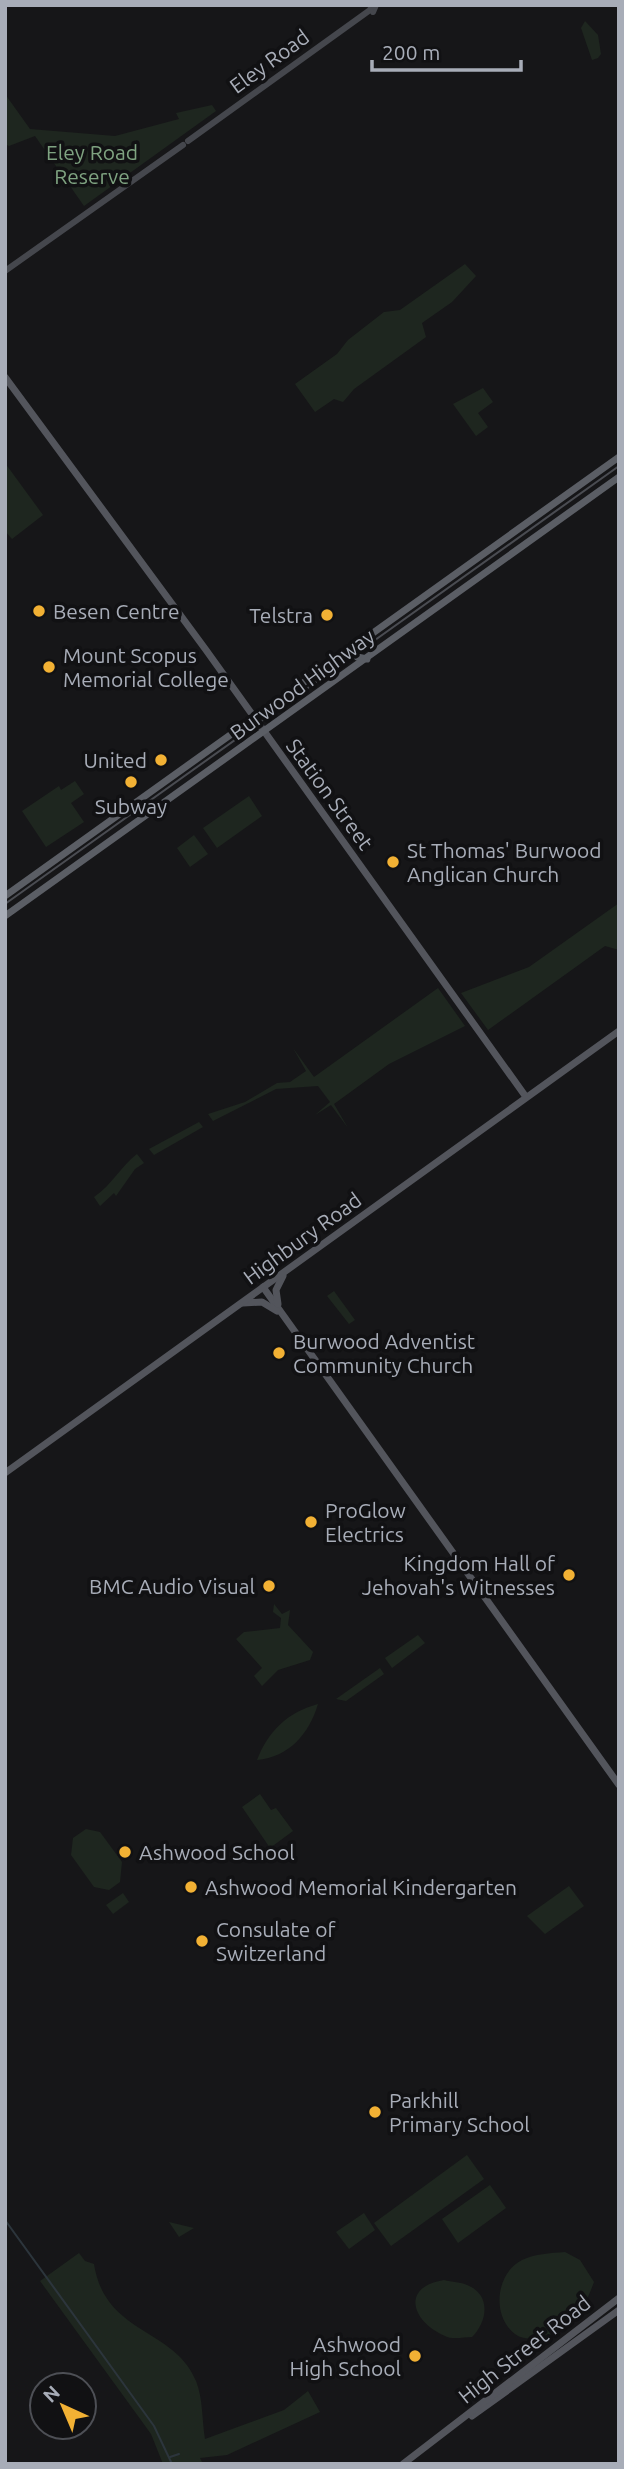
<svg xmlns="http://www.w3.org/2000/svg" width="624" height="2469" viewBox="0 0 624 2469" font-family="Ubuntu,sans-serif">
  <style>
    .green { fill: #1e261f }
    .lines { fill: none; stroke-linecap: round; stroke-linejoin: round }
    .stream { stroke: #2c353c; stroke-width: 2 }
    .secondary { stroke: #45474d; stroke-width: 6 }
    .primary { stroke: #53555c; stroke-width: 7 }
    .trunk { stroke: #5b5e65; stroke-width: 7 }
    .tram { stroke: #4a4c52; stroke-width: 2 }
    .poi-dot { fill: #f2b134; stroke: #111113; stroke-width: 2.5 }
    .labels { text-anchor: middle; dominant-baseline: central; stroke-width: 7; stroke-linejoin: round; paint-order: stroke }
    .street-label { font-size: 21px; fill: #a8adb8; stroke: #111113 }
    .park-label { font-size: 21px; fill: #7fa381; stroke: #111113 }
    .poi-label { font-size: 21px; fill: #a8adb8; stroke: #111113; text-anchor: start }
  </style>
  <rect width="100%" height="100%" fill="#161618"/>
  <g class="green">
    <polygon points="585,21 598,35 601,54 598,58 592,60 581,28"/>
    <polygon points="5,94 30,129 115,136 179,119 176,113 212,105 216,111 84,206 35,136 9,146 5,144"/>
    <polygon points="465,264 476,276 452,302 422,323 426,337 354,389 343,402 334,399 315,412 295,384 337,354 348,340 384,312 400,310"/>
    <polygon points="483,388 493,402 478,413 488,427 476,436 453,404"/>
    <polygon points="5,463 43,515 12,539 5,531"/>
    <polygon points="75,781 84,794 71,803 84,822 46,847 22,811 59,786 61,790"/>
    <polygon points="249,796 262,816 217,848 203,828"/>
    <polygon points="194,835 208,854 190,867 177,848"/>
    <polygon points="619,903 619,950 605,946 488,1030 461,993 529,967"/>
    <polygon points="438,988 465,1026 389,1064 334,1104 348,1128 331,1105 315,1115 330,1102 318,1086 276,1089 213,1121 208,1114 245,1102 277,1083 290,1082 306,1071 293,1048 314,1077"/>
    <polygon points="199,1122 203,1127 154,1155 149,1149"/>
    <path d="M137,1154L144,1163L135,1169L116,1196L114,1193L100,1206L94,1197C113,1184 120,1167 137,1154Z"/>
    <polygon points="334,1291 355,1320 349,1324 327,1296"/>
    <polygon points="274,1604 282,1614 290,1610 288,1625 313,1652 310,1660 278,1670 262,1686 254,1676 262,1668 236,1639 244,1632 280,1628 281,1618 273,1612"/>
    <polygon points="418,1635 425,1643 392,1668 385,1658"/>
    <polygon points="380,1668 384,1674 346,1701 336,1699"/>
    <path d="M318,1704C309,1734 289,1757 257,1760C268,1731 288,1712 318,1704Z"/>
    <polygon points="260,1794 271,1810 276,1808 293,1831 270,1848 242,1807"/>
    <polygon points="86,1829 100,1832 122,1862 120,1882 109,1890 94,1887 71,1855 73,1838"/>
    <polygon points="569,1886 584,1906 545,1934 527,1916"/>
    <polygon points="123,1893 129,1902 113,1914 106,1905"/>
    <polygon points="467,2155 484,2179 391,2246 374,2223"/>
    <polygon points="490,2185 506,2208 458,2243 442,2219"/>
    <polygon points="364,2213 375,2230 349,2249 336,2232"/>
    <polygon points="169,2222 194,2228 179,2237"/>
    <path d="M565,2252L580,2260L594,2282C584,2309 572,2332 541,2337C533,2339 523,2340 515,2334C491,2316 496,2273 522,2260C535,2254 550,2253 565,2252Z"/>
    <path d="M79,2253L85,2261L94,2264C105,2335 175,2328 196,2381C203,2398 202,2421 205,2439L284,2410L308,2391L320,2412L227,2455L200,2458L203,2464H163L151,2434L40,2281Z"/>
    <path d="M444,2280C452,2282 461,2282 467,2285C492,2295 487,2322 472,2337C464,2337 452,2340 445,2336C412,2322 400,2287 444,2280Z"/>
  </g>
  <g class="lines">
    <g class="stream">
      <polyline points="5,2220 154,2426 172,2464"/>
      <polyline points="170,2457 179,2454"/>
    </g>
    <g class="secondary">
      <polyline points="370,5 373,12 376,5"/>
      <polyline points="188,141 370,10"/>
      <polyline points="5,271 183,145"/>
    </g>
    <g class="primary">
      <polyline points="5,377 206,650 526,1097"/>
      <polyline points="263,1287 619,1785"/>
      <polyline points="243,1303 262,1302 277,1311"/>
      <polyline points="278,1304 276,1290 283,1276"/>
      <polyline points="5,1473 619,1031"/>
      <polyline points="472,2416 619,2310"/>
      <polyline points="403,2464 619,2298"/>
    </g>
    <g class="trunk">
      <polyline points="351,650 357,657 367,659"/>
      <polyline points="5,896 619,457"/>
      <polyline points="5,916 619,477"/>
    </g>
    <polyline class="tram" points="5,904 619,466"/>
  </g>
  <g class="poi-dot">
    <circle cx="39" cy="611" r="7"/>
    <circle cx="327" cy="615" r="7"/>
    <circle cx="49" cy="667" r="7"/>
    <circle cx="161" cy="760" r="7"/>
    <circle cx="131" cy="782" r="7"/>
    <circle cx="393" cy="862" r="7"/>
    <circle cx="279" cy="1353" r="7"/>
    <circle cx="311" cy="1522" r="7"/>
    <circle cx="569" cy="1575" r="7"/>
    <circle cx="269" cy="1586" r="7"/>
    <circle cx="125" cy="1852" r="7"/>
    <circle cx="191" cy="1887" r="7"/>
    <circle cx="202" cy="1941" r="7"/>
    <circle cx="375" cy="2112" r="7"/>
    <circle cx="415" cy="2356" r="7"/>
  </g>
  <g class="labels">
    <g class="street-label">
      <text transform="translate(269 61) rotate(-36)">Eley Road</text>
      <text transform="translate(302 684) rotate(-36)">Burwood Highway</text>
      <text transform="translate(330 794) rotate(54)">Station Street</text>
      <text transform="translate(302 1238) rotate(-36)">Highbury Road</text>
      <text transform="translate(524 2349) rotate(-38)">High Street Road</text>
    </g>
    <g class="park-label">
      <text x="92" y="152">Eley Road<tspan x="92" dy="24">Reserve</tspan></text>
    </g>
    <g class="poi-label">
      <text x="53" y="611">Besen Centre</text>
      <text x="313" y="615" text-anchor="end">Telstra</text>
      <text x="63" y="655">Mount Scopus<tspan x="63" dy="24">Memorial College</tspan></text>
      <text x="147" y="760" text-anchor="end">United</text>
      <text x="131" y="806" text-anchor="middle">Subway</text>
      <text x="407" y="850">St Thomas' Burwood<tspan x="407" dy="24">Anglican Church</tspan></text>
      <text x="293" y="1341">Burwood Adventist<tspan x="293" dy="24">Community Church</tspan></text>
      <text x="325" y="1510">ProGlow<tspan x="325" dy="24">Electrics</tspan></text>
      <text x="555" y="1563" text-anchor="end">Kingdom Hall of<tspan x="555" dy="24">Jehovah's Witnesses</tspan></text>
      <text x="255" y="1586" text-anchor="end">BMC Audio Visual</text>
      <text x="139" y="1852">Ashwood School</text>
      <text x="205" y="1887">Ashwood Memorial Kindergarten</text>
      <text x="216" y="1929">Consulate of<tspan x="216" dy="24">Switzerland</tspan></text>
      <text x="389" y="2100">Parkhill<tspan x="389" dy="24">Primary School</tspan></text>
      <text x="401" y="2344" text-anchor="end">Ashwood<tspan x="401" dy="24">High School</tspan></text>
    </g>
  </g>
  <rect width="624" height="2469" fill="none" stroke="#a8adb8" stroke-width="14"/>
  <g transform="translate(63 2406) rotate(316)"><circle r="33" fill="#111113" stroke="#4d4f55" stroke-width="2"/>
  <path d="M0-5L12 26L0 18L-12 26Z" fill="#f2b134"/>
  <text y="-10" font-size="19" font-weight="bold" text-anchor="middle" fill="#a8adb8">N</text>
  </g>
  <path d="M372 60v10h149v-10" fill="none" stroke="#a8adb8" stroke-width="3.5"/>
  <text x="382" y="60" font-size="21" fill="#a8adb8" stroke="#111113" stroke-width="5" paint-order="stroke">200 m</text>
</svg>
